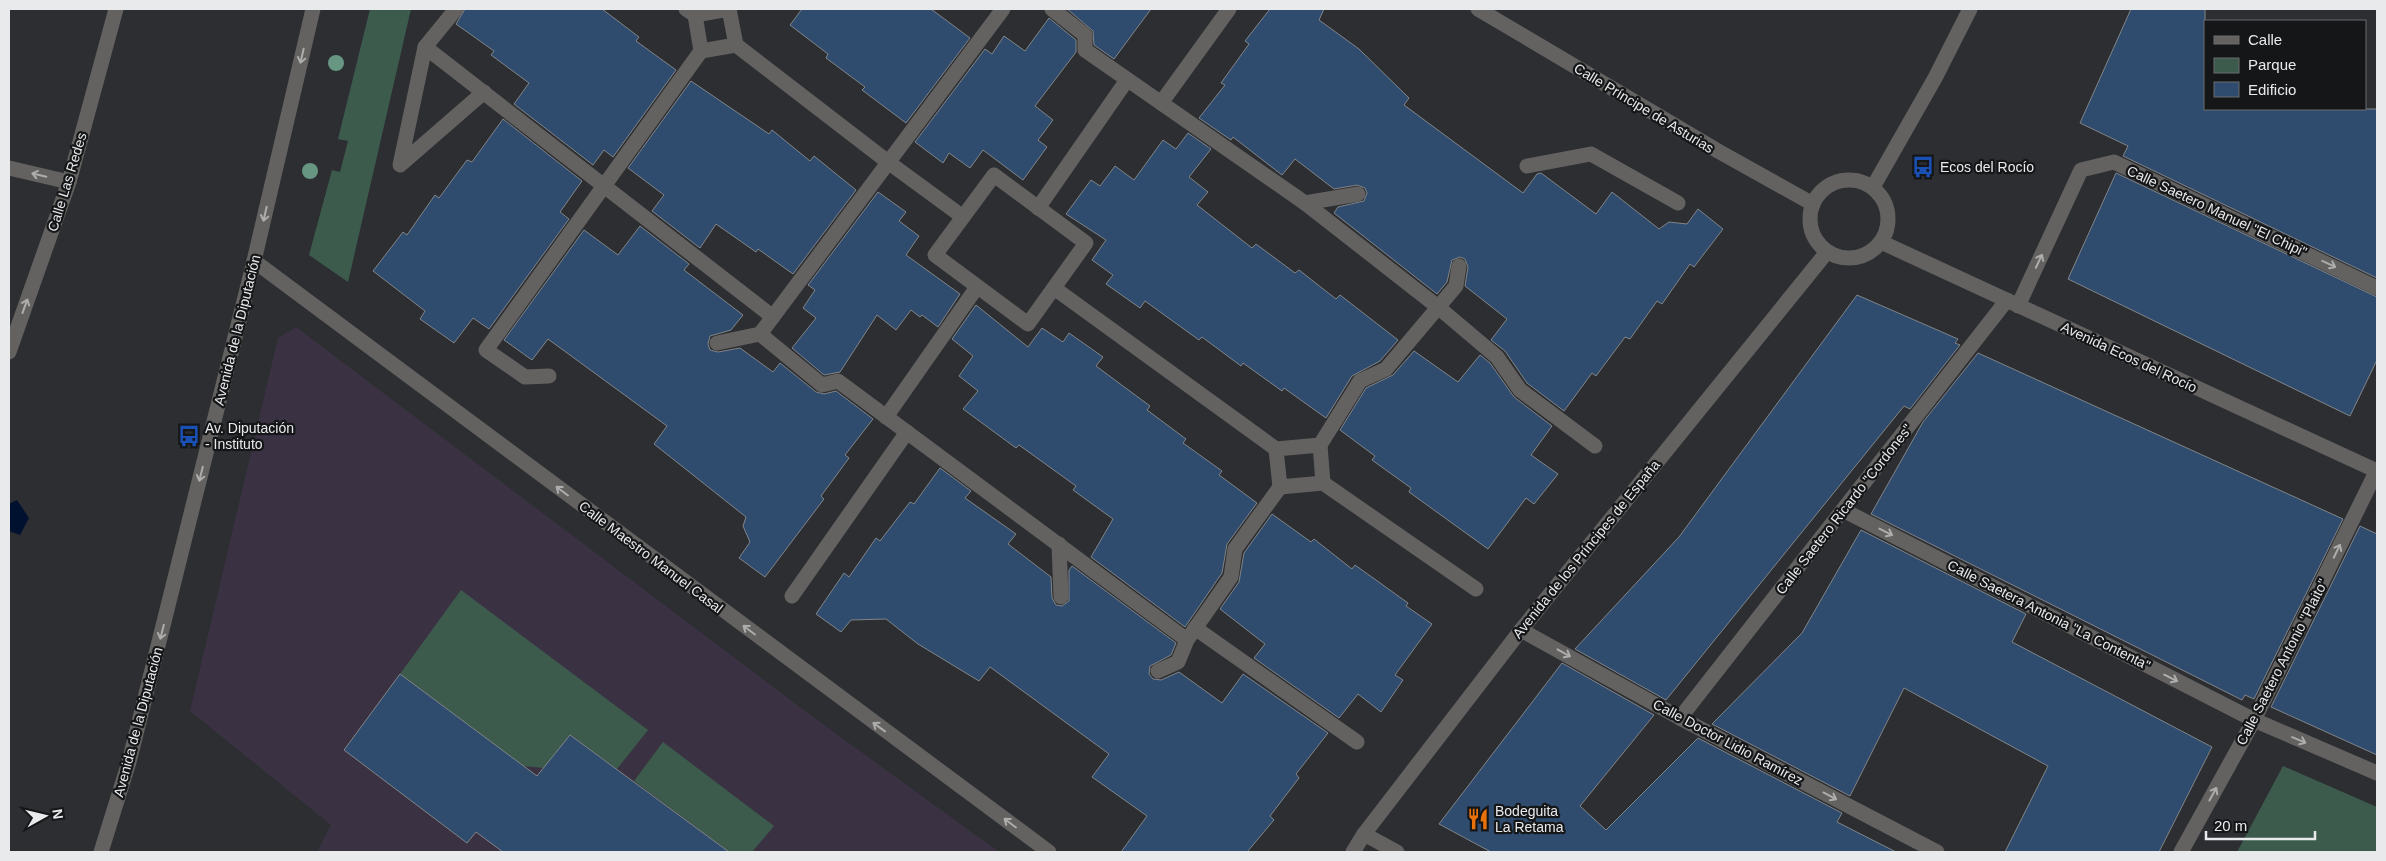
<svg xmlns="http://www.w3.org/2000/svg" width="2386" height="861" viewBox="0 0 2386 861" font-family="Helvetica,sans-serif">
  <style>
    .education { fill: #3a3242 }
    .green { fill: #3d5b4d }
    .water { fill: #00112f }
    .building { fill: #2f4c6f; stroke: #818588 }
    .lines { fill: none; stroke-linecap: round; stroke-linejoin: round }
    .minor { stroke: #636260; stroke-width: 15 }
    .tree { fill: #679682 }
    .oneway { stroke: #adadad }
    .labels { text-anchor: middle; dominant-baseline: central; stroke-width: 4.5; stroke-linejoin: round; paint-order: stroke }
    .street-label { font-size: 14px; fill: #e9eaec; stroke: #151618 }
    .poi-label { font-size: 14px; fill: #e9eaec; stroke: #151618; text-anchor: start }
  </style>
  <rect width="100%" height="100%" fill="#2c2e32"/>
  <polygon class="education" points="296,327 809,714 999,852 317,852 331,825 190,711 278,338"/>
  <g class="green">
    <polygon points="370,9 411,9 348,282 309,255 332,170 340,172 348,141 338,139"/>
    <polygon points="461,590 648,730 617,769 570,735 544,768 523,766 400,674"/>
    <polygon points="663,742 774,826 752,852 729,852 634,781"/>
    <polygon points="2283,766 2377,807 2377,852 2237,852"/>
  </g>
  <polygon class="water" points="17,500 29,518 20,535 9,531 9,504"/>
  <g class="building">
    <polygon points="465,9 602,9 639,37 636,41 676,70 613,157 604,150 593,165 514,104 529,83 491,55 494,51 456,24"/>
    <polygon points="802,9 931,9 970,38 906,123 862,90 865,87 826,58 828,54 790,25"/>
    <polygon points="1067,9 1151,9 1114,59 1094,45 1093,31"/>
    <polygon points="1270,9 1324,9 1319,20 1359,49 1409,98 1404,105 1523,193 1537,174 1541,173 1596,214 1612,192 1659,229 1669,222 1687,224 1698,209 1723,229 1694,267 1690,264 1662,304 1657,301 1630,339 1625,337 1596,376 1592,373 1564,411 1527,383 1505,351 1491,340 1507,319 1465,286 1468,267 1465,259 1460,257 1452,260 1447,282 1437,294 1334,213 1338,207 1364,201 1367,193 1365,188 1357,185 1334,189 1295,159 1282,175 1233,137 1231,140 1199,118 1225,85 1221,83 1249,44 1245,41"/>
    <polygon points="2131,9 2205,9 2205,109 2377,109 2377,278 2123,156 2128,146 2080,123"/>
    <polygon points="1049,18 1076,40 1076,52 1035,106 1053,120 1038,140 1047,147 1023,180 983,150 970,168 949,153 943,163 915,142 985,49 992,54 1004,36 1025,51"/>
    <polygon points="691,81 769,134 772,130 810,161 814,156 856,190 793,274 758,249 756,252 716,224 700,248 652,211 664,195 628,168"/>
    <polygon points="503,119 582,181 560,212 569,219 489,329 473,318 454,343 420,319 425,311 373,271 403,232 407,235 435,195 439,198 467,160 472,162"/>
    <polygon points="1188,133 1211,149 1189,177 1208,192 1197,205 1252,248 1256,244 1295,273 1299,270 1336,299 1340,295 1398,340 1380,361 1352,376 1326,418 1284,388 1282,391 1243,363 1241,366 1202,337 1199,340 1145,301 1140,308 1106,284 1113,275 1092,260 1106,240 1066,214 1091,180 1100,186 1115,166 1134,180 1163,140 1176,149"/>
    <polygon points="2116,173 2377,297 2377,360 2350,416 2068,279"/>
    <polygon points="878,192 906,212 899,221 919,236 906,255 960,294 938,327 922,315 920,317 911,310 896,330 877,315 840,372 824,375 792,348 816,318 803,308 815,290 808,285"/>
    <polygon points="640,226 689,264 684,270 743,315 731,330 710,336 708,344 710,350 718,352 740,348 773,372 780,363 816,392 824,394 836,391 873,419 845,455 849,458 821,496 824,499 765,577 739,558 750,542 743,526 746,517 654,444 667,426 548,339 532,360 504,340 584,230 618,255"/>
    <polygon points="1857,295 1958,339 1955,343 1960,345 1910,409 1904,406 1666,700 1575,649 1679,537"/>
    <polygon points="976,305 1028,347 1042,328 1063,342 1069,333 1103,357 1096,366 1150,406 1147,410 1186,439 1183,443 1222,471 1219,475 1257,503 1227,544 1222,573 1185,627 1091,557 1113,519 1073,490 1076,486 1019,445 1016,448 963,409 978,391 959,376 973,356 952,339"/>
    <polygon points="1414,351 1458,382 1480,355 1490,363 1514,397 1552,426 1531,455 1558,474 1534,504 1526,498 1488,549 1409,492 1411,488 1372,460 1375,456 1340,430 1366,388 1393,375"/>
    <polygon points="1978,353 2343,519 2254,699 2245,695 2242,700 1871,514 1923,422"/>
    <polygon points="940,468 971,491 965,498 1016,534 1008,544 1051,577 1052,598 1056,605 1062,606 1069,601 1069,570 1072,566 1176,643 1171,655 1150,666 1149,674 1153,679 1161,680 1179,672 1222,703 1243,674 1328,733 1296,774 1299,778 1270,816 1274,820 1247,852 1121,852 1147,816 1092,777 1109,754 990,667 979,681 918,644 886,619 851,620 841,632 816,614 844,573 849,577 876,538 880,541 910,502 914,504"/>
    <polygon points="1272,514 1311,542 1314,539 1352,569 1355,565 1408,603 1406,606 1432,624 1395,675 1403,680 1381,712 1358,694 1339,718 1254,658 1265,644 1220,609 1239,582 1244,553"/>
    <polygon points="2360,526 2377,534 2377,755 2271,707"/>
    <polygon points="1861,530 2026,614 2012,642 2212,747 2159,852 2005,852 2048,766 1904,688 1850,796 1712,724 1802,633"/>
    <polygon points="1562,663 1654,715 1580,806 1606,830 1698,738 1842,813 1837,822 1896,852 1491,852 1439,824"/>
    <polygon points="400,674 537,776 570,735 729,852 503,852 476,832 467,843 344,750"/>
  </g>
  <g class="lines">
    <g class="minor">
      <polyline points="456,9 425,47 773,317"/>
      <polyline points="686,9 695,15 701,51 736,45 729,9 695,15"/>
      <polyline points="1052,9 1085,35 1085,50 1305,203 1358,194"/>
      <polyline points="1478,9 1718,151 1813,204"/>
      <polyline points="736,45 888,162 963,217"/>
      <polyline points="425,47 400,165 484,92"/>
      <polyline points="1161,103 1229,9"/>
      <polyline points="1527,166 1591,154 1678,203"/>
      <polyline points="9,168 69,182"/>
      <polygon points="994,175 1086,243 1028,324 935,255"/>
      <circle cx="1849" cy="219" r="39"/>
      <polyline points="1873,187 1935,78 1970,9"/>
      <polyline points="1305,203 1438,307 1497,357 1520,390 1595,446"/>
      <polyline points="1038,208 1127,80"/>
      <polyline points="1881,242 2377,471"/>
      <polyline points="254,261 1049,852"/>
      <polyline points="1054,288 1276,449 1320,445 1323,483 1280,487 1276,449"/>
      <polyline points="2018,306 2081,170 2114,162 2377,288"/>
      <polyline points="760,334 822,385 838,381 1187,640"/>
      <polyline points="717,343 760,334 1003,9"/>
      <polyline points="9,352 69,182 116,9"/>
      <polyline points="549,376 525,377 486,350 701,51"/>
      <polyline points="886,417 977,287"/>
      <polyline points="1320,445 1360,381 1386,369 1456,286 1459,266"/>
      <polyline points="1323,483 1476,589"/>
      <polyline points="1843,510 2254,720 2377,773"/>
      <polyline points="1059,544 1061,597"/>
      <polyline points="792,596 907,432"/>
      <polyline points="1195,628 1357,742"/>
      <polyline points="1521,630 1680,718 1937,852"/>
      <polyline points="1158,671 1178,662 1187,640 1231,577 1235,549 1280,487"/>
      <polyline points="1680,718 2007,300"/>
      <polyline points="1364,834 1397,852"/>
      <polyline points="101,852 129,762 254,261 313,9"/>
      <polyline points="1353,852 1364,834 1521,630 1827,252"/>
      <polyline points="2181,852 2254,720 2377,470"/>
    </g>
  </g>
  <g class="tree">
    <circle cx="336" cy="63" r="8"/>
    <circle cx="310" cy="171" r="8"/>
  </g>
  <defs><path id="oneway-shaft" d="M-6 0H5M1.5-3L5.5 0L1.5 3" fill="none" stroke-width="1.6" stroke-linecap="round" stroke-linejoin="round" transform="scale(1.25)"/></defs>
  <g class="oneway">
    <use href="#oneway-shaft" transform="translate(302 56) rotate(103)"/>
    <use href="#oneway-shaft" transform="translate(39 175) rotate(-167)"/>
    <use href="#oneway-shaft" transform="translate(265 214) rotate(103)"/>
    <use href="#oneway-shaft" transform="translate(2039 261) rotate(-65)"/>
    <use href="#oneway-shaft" transform="translate(2329 264) rotate(25)"/>
    <use href="#oneway-shaft" transform="translate(25 306) rotate(-70)"/>
    <use href="#oneway-shaft" transform="translate(201 474) rotate(104)"/>
    <use href="#oneway-shaft" transform="translate(562 491) rotate(-143)"/>
    <use href="#oneway-shaft" transform="translate(1886 532) rotate(27)"/>
    <use href="#oneway-shaft" transform="translate(2337 551) rotate(-64)"/>
    <use href="#oneway-shaft" transform="translate(749 630) rotate(-143)"/>
    <use href="#oneway-shaft" transform="translate(162 632) rotate(104)"/>
    <use href="#oneway-shaft" transform="translate(1564 653) rotate(29)"/>
    <use href="#oneway-shaft" transform="translate(2171 678) rotate(27)"/>
    <use href="#oneway-shaft" transform="translate(879 727) rotate(-144)"/>
    <use href="#oneway-shaft" transform="translate(2299 740) rotate(23)"/>
    <use href="#oneway-shaft" transform="translate(2213 794) rotate(-61)"/>
    <use href="#oneway-shaft" transform="translate(1830 796) rotate(28)"/>
    <use href="#oneway-shaft" transform="translate(1010 823) rotate(-143)"/>
  </g>
  <defs>
    <g id="bus-bare" transform="scale(1.725)"><path d="M-5-6H5V4H4V6H2V4H-2V6H-4V4H-5ZM-3.5-4V0h7V-4ZM-3.5 1.2v1.5H-2V1.2ZM2 1.2v1.5H3.5V1.2Z" fill="#1a4fb4" stroke="#151618" stroke-width="2.5" paint-order="stroke"/></g>
    <g id="restaurant-bare" transform="scale(1.725)"><path d="M-5-6h1v4h1v-4h1v4h1v-4h1v5L-1.5 .5V6h-2V.5L-5-1ZM5-6V6H3V1.5H1.5Q1.5-4 5-6Z" fill="#e8710a" stroke="#151618" stroke-width="2.5" paint-order="stroke"/></g>
  </defs>
  <g fill-rule="evenodd">
    <use href="#bus-bare" x="1923" y="167"/>
    <use href="#bus-bare" x="189" y="436"/>
    <use href="#restaurant-bare" x="1478" y="819"/>
  </g>
  <g class="labels">
    <g class="street-label">
      <text transform="translate(1644 108) rotate(31)">Calle Príncipe de Asturias</text>
      <text transform="translate(67 182) rotate(-73)">Calle Las Redes</text>
      <text transform="translate(2217 211) rotate(25)">Calle Saetero Manuel "El Chipi"</text>
      <text transform="translate(237 330) rotate(-76)">Avenida de la Diputación</text>
      <text transform="translate(2129 357) rotate(25)">Avenida Ecos del Rocío</text>
      <text transform="translate(1844 509) rotate(-52)">Calle Saetero Ricardo "Cordones"</text>
      <text transform="translate(1586 549) rotate(-51)">Avenida de los Príncipes de España</text>
      <text transform="translate(651 557) rotate(37)">Calle Maestro Manuel Casal</text>
      <text transform="translate(2049 615) rotate(27)">Calle Saetera Antonia "La Contenta"</text>
      <text transform="translate(2282 662) rotate(-63)">Calle Saetero Antonio "Plaito"</text>
      <text transform="translate(138 722) rotate(-75)">Avenida de la Diputación</text>
      <text transform="translate(1728 742) rotate(28)">Calle Doctor Lidio Ramírez</text>
    </g>
    <g class="poi-label">
      <text x="1940" y="167">Ecos del Rocío</text>
      <text x="205" y="428">Av. Diputación<tspan x="205" dy="16">- Instituto</tspan></text>
      <text x="1495" y="811">Bodeguita<tspan x="1495" dy="16">La Retama</tspan></text>
    </g>
  </g>
  <rect width="2386" height="861" fill="none" stroke="#e9eaec" stroke-width="20"/>
  <rect x="2204" y="20" width="162" height="90" fill="#151618" stroke="#6a6b6d"/>
  <rect x="2214" y="36" width="25" height="8" fill="#636260" stroke="#6a6b6d"/>
  <text x="2248" y="45" font-size="15" fill="#e9eaec">Calle</text>
  <rect x="2214" y="58" width="25" height="15" fill="#3d5b4d" stroke="#6a6b6d"/>
  <text x="2248" y="70" font-size="15" fill="#e9eaec">Parque</text>
  <rect x="2214" y="82" width="25" height="15" fill="#2f4c6f" stroke="#6a6b6d"/>
  <text x="2248" y="95" font-size="15" fill="#e9eaec">Edificio</text>
  <g transform="translate(45 816) rotate(82)" stroke="#151618" stroke-width="4" paint-order="stroke">
  <path d="M0-4L9 19L0 12L-9 19Z" fill="#e9eaec"/>
  <text y="-8" font-size="14" font-weight="bold" text-anchor="middle" fill="#e9eaec">N</text>
  </g>
  <path d="M2206 831v8h109v-8" fill="none" stroke="#e9eaec" stroke-width="2.5"/>
  <text x="2214" y="831" font-size="15" fill="#e9eaec" stroke="#151618" stroke-width="4" paint-order="stroke">20 m</text>
</svg>
